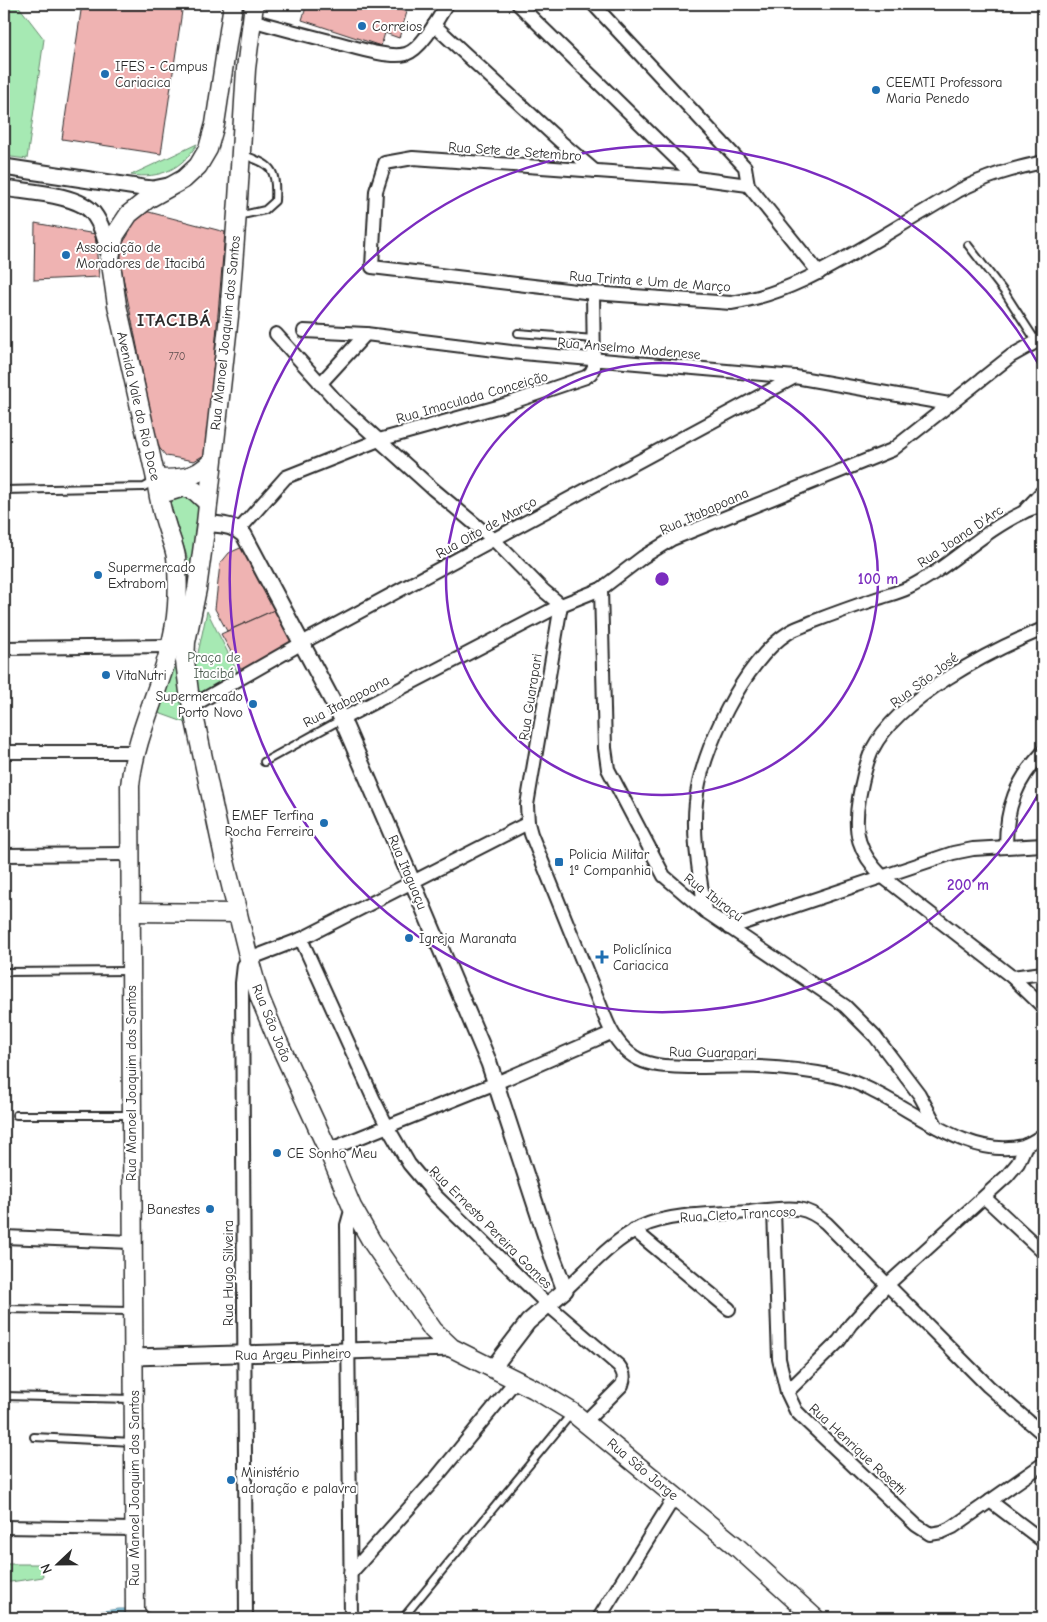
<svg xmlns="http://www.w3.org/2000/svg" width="1047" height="1622" viewBox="0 0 1047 1622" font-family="'Comic Neue',sans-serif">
<rect width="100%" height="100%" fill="#fff"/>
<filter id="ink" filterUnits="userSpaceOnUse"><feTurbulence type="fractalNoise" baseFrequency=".02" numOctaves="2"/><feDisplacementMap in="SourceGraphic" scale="10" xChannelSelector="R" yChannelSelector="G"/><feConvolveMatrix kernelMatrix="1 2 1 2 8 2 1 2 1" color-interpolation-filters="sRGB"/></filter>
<g filter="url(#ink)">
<g fill="#a6e9b3" stroke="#688a6f">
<path d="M4,4H17L44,39L27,159L4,156Z"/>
<path d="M197,144C182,169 160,179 131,175Z"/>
<path d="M182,491L199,504V508L189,724L156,712L183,614L188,580L189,566L186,553L170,505L171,500Z"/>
<path d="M207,611L238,673L202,692L195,690L192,681Z"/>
<path d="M4,1564H42L43,1577L4,1583Z"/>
</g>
<path fill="#89cfea" stroke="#638d9e" d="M119,1609H130L150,1618H46Z"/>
<g fill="#efb3b2" stroke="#2b2b2b">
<path d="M82,4H183L161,154L62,139Z"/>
<path d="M307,4H384L407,12L399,38L385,33L381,46L302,20Z"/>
<path d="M145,211L225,232L206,454L194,461L166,456L157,445L121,267V246L128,235L132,219Z"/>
<path d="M35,223L95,234L99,277L34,280Z"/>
<path d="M247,545L281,607L227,631L215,609L220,564L229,553Z"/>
<path d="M281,607L299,645L243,673L221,634Z"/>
</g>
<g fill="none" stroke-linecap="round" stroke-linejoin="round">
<g stroke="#2b2b2b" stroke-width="10">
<g id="service">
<path d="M238,216L265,210L275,201C277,167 271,165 241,154"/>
<path d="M968,245L1005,293L1036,341"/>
<path d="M518,333L594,339"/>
<path d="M4,490L144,487L153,482"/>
<path d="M264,762L342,719"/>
<path d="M4,972L130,971"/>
<path d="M16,1115H130"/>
<path d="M4,1309L132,1311"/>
<path d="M4,1396L132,1399"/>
<path d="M34,1437L133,1442"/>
<path d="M139,1609L147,1618"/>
<path d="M403,1618L572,1413"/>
</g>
</g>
<g stroke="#2b2b2b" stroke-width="16">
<g id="minor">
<path d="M518,4L696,178"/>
<path d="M593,4L745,167L748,185L819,273"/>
<path d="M251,20C279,28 306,35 334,42C351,46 389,59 406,54C422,49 439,17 447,4"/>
<path d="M434,25L561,142L595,171"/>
<path d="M748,185L696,178L413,158L385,163L376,191L372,267L593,293L731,303C785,295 832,266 878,239C905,223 931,207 958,191C987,176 1011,169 1043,162"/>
<path d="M304,331L366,334L511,352L795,377L949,404"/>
<path d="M276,334L340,405L433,489L495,541L544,591L561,605L527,805L528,823L531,834L607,1022C614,1038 623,1051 638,1059C656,1068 675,1066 694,1067C716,1067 737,1066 759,1067C783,1068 810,1071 834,1076C896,1090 959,1162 1023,1146C1030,1144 1037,1139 1043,1135"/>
<path d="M320,384L366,334"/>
<path d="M1026,509L1043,491"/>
<path d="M239,530L286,477L379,440L501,406L586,377L591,373L594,367L593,293"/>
<path d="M601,589L605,748L608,769L664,876L705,911L845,1006L875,1036L919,1094L937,1127"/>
<path d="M1043,629C990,651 899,697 872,750C865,765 862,782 859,798C853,833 858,852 883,877L1012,977L1043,1007"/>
<path d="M4,648L169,646"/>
<path d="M192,706L311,638L795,377"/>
<path d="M342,719L561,605L601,589L643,557L672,539L892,450L1011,356L1043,338"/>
<path d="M4,752H135"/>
<path d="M1006,846C1006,807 1016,781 1043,752"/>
<path d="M4,855L130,854"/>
<path d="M705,911C700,876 692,838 696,802C700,752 745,660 788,633C795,628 804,626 812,622C833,614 855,606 876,599C887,595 898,593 908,588C949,568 981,532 1022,513C1029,509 1036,507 1043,505"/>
<path d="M729,928L953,853L973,849L1043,845"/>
<path d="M301,939L374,1100L387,1126L409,1164L436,1196L548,1305L619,1366C624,1373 625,1377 622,1385L585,1422"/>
<path d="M1012,977L1043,973"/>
<path d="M328,1150L496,1083L611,1033"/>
<path d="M985,1198L1043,1252"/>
<path d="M774,1210L779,1359L787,1392L796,1411L804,1419L916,1525L930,1534L942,1532L953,1527L1043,1464"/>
<path d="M634,1230L729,1309"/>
<path d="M4,1237L132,1242"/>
<path d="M565,1290C589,1268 612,1241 641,1227C669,1213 718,1214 750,1212C766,1210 783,1207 799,1209C810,1211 818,1216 826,1223L988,1386L1043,1434"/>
<path d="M787,1392L839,1341L851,1324L887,1285L1007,1176L1018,1163L1026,1145"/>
<path d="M990,1501L1043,1541"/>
<path d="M4,1527L134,1529"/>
<path d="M350,1574L435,1479L516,1380"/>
<path d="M246,1618L242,983L244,965L249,959L301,939L528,823"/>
<path d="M351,1618L347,1225L352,1207"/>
<path d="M599,1618L675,1496"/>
</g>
</g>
<g stroke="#2b2b2b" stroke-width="19">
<g id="tertiary">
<path d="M4,167L143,188L153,189L168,186"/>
<path d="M4,188C27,192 78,194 93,213C103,226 106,242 110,257"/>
<path d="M206,523C220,525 233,524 244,535L342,719L412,881L489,1063L554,1261L565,1290L528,1322L492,1369"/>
<path d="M133,1357L452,1348"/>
</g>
</g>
<g stroke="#2b2b2b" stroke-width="21">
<g id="secondary">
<path d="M254,4L246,69L238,200L229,316L206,523L197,589L186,642L185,661L189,692L224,857L249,959L260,998L277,1039L328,1150L352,1207L372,1242L433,1330L452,1348L534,1389L572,1412L737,1547L815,1618"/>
<path d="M156,479C178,479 196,479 211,462"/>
<path d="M168,492L184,487L195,491L208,503"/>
<path d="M131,912L237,913"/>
<path d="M135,1618L130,786C136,724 173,669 177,606C178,590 178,573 176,557C174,545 169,535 166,524C161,509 158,494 156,479L117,305L110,257L115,235L129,214L148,199L184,179L198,166L208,149L215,124L233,4"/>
</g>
</g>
<use href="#service" stroke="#fff" stroke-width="6"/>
<use href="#minor" stroke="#fff" stroke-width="12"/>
<use href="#tertiary" stroke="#fff" stroke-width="15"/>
<use href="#secondary" stroke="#fff" stroke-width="18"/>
</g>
</g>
<g fill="none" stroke="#7b2cbf" stroke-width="2.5">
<circle cx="662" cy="579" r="216"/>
<path d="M1043 786A433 433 0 1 1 1043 372"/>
</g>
<g fill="#1f6fb2" stroke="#fff" stroke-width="2">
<circle cx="362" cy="26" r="5"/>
<circle cx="105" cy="74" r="5"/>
<circle cx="876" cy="90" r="5"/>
<circle cx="66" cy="255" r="5"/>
<circle cx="98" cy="575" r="5"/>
<circle cx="106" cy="675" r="5"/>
<circle cx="253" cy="704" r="5"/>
<circle cx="324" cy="823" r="5"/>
<rect x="554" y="857" width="10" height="10" rx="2.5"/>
<circle cx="409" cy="938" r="5"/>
<path d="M599.5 949.5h5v5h5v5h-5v5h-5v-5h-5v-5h5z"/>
<circle cx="277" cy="1153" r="5"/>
<circle cx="210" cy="1209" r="5"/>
<circle cx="231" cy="1480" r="5"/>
</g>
<g text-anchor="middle" stroke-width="4" stroke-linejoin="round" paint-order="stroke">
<g font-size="11" fill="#5c4d4d">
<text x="177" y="360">770</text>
</g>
<g font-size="14" fill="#2b2b2b" stroke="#fff" text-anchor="start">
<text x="372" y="31">Correios</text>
<text x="115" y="71">IFES - Campus<tspan x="115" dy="16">Cariacica</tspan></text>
<text x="886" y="87">CEEMTI Professora<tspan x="886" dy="16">Maria Penedo</tspan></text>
<text x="76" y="252">Associação de<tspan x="76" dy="16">Moradores de Itacibá</tspan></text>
<text x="108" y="572">Supermercado<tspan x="108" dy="16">Extrabom</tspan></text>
<text x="116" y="680">VitaNutri</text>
<text x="243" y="701" text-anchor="end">Supermercado<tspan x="243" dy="16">Porto Novo</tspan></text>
<text x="314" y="820" text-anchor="end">EMEF Terfina<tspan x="314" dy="16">Rocha Ferreira</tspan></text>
<text x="569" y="859">Policia Militar<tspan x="569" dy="16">1ª Companhia</tspan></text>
<text x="419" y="943">Igreja Maranata</text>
<text x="613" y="954">Policlínica<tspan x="613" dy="16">Cariacica</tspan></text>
<text x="287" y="1158">CE Sonho Meu</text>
<text x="200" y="1214" text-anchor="end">Banestes</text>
<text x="241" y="1477">Ministério<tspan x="241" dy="16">adoração e palavra</tspan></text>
</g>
<g font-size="14" fill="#2b2b2b" stroke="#fff">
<text transform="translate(515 151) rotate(4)" y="5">Rua Sete de Setembro</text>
<text transform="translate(650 281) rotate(4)" y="5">Rua Trinta e Um de Março</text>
<text transform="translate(225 333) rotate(-84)" y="5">Rua Manoel Joaquim dos Santos</text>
<text transform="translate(629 348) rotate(5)" y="5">Rua Anselmo Modenese</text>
<text transform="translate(472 397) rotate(-16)" y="5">Rua Imaculada Conceição</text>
<text transform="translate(139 406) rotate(77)" y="5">Avenida Vale do Rio Doce</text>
<text transform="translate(704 511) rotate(-24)" y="5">Rua Itabapoana</text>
<text transform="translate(486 527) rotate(-29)" y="5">Rua Oito de Março</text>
<text transform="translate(960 536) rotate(-34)" y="5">Rua Joana D'Arc</text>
<text transform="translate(924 680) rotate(-37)" y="5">Rua São José</text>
<text transform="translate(530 697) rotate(-81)" y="5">Rua Guarapari</text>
<text transform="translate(346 701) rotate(-28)" y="5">Rua Itabapoana</text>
<text transform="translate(408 872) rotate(67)" y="5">Rua Itaguaçu</text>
<text transform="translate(714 897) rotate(37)" y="5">Rua Ibiraçu</text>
<text transform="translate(272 1023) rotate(68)" y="5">Rua São João</text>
<text transform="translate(713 1052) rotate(1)" y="5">Rua Guarapari</text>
<text transform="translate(131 1083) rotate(-90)" y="5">Rua Manoel Joaquim dos Santos</text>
<text transform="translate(738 1214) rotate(-3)" y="5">Rua Cleto Trancoso</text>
<text transform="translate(491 1227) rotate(45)" y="5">Rua Ernesto Pereira Gomes</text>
<text transform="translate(228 1273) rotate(-90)" y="5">Rua Hugo Silveira</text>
<text transform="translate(293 1354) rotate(-1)" y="5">Rua Argeu Pinheiro</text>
<text transform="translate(858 1449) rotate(43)" y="5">Rua Henrique Rosetti</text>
<text transform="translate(643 1469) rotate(40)" y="5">Rua São Jorge</text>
<text transform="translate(134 1488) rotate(-90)" y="5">Rua Manoel Joaquim dos Santos</text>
</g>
<g font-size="14" fill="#4a5a4d" stroke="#fff">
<text x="214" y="662">Praça de<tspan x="214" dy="16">Itacibá</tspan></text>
</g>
<g font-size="19" font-weight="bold" letter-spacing="1" fill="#2b2b2b" stroke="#fff">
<text x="174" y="326">ITACIBÁ</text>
</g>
</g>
<circle cx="662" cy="579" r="8" fill="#7b2cbf" stroke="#fff" stroke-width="2.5"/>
<g font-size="15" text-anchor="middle" font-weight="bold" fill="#7b2cbf" stroke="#fff" stroke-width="4" stroke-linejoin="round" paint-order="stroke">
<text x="878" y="584">100 m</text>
<text x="968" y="890">200 m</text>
</g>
<rect width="1047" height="1622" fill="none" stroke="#fff" stroke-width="20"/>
<rect x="10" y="10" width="1027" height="1602" fill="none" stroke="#2b2b2b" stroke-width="2" filter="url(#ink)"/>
<g transform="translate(58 1564) rotate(248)" stroke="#ffffff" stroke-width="4" paint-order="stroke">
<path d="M0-4L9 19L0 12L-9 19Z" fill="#2b2b2b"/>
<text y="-8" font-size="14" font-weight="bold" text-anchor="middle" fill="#2b2b2b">N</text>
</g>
</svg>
